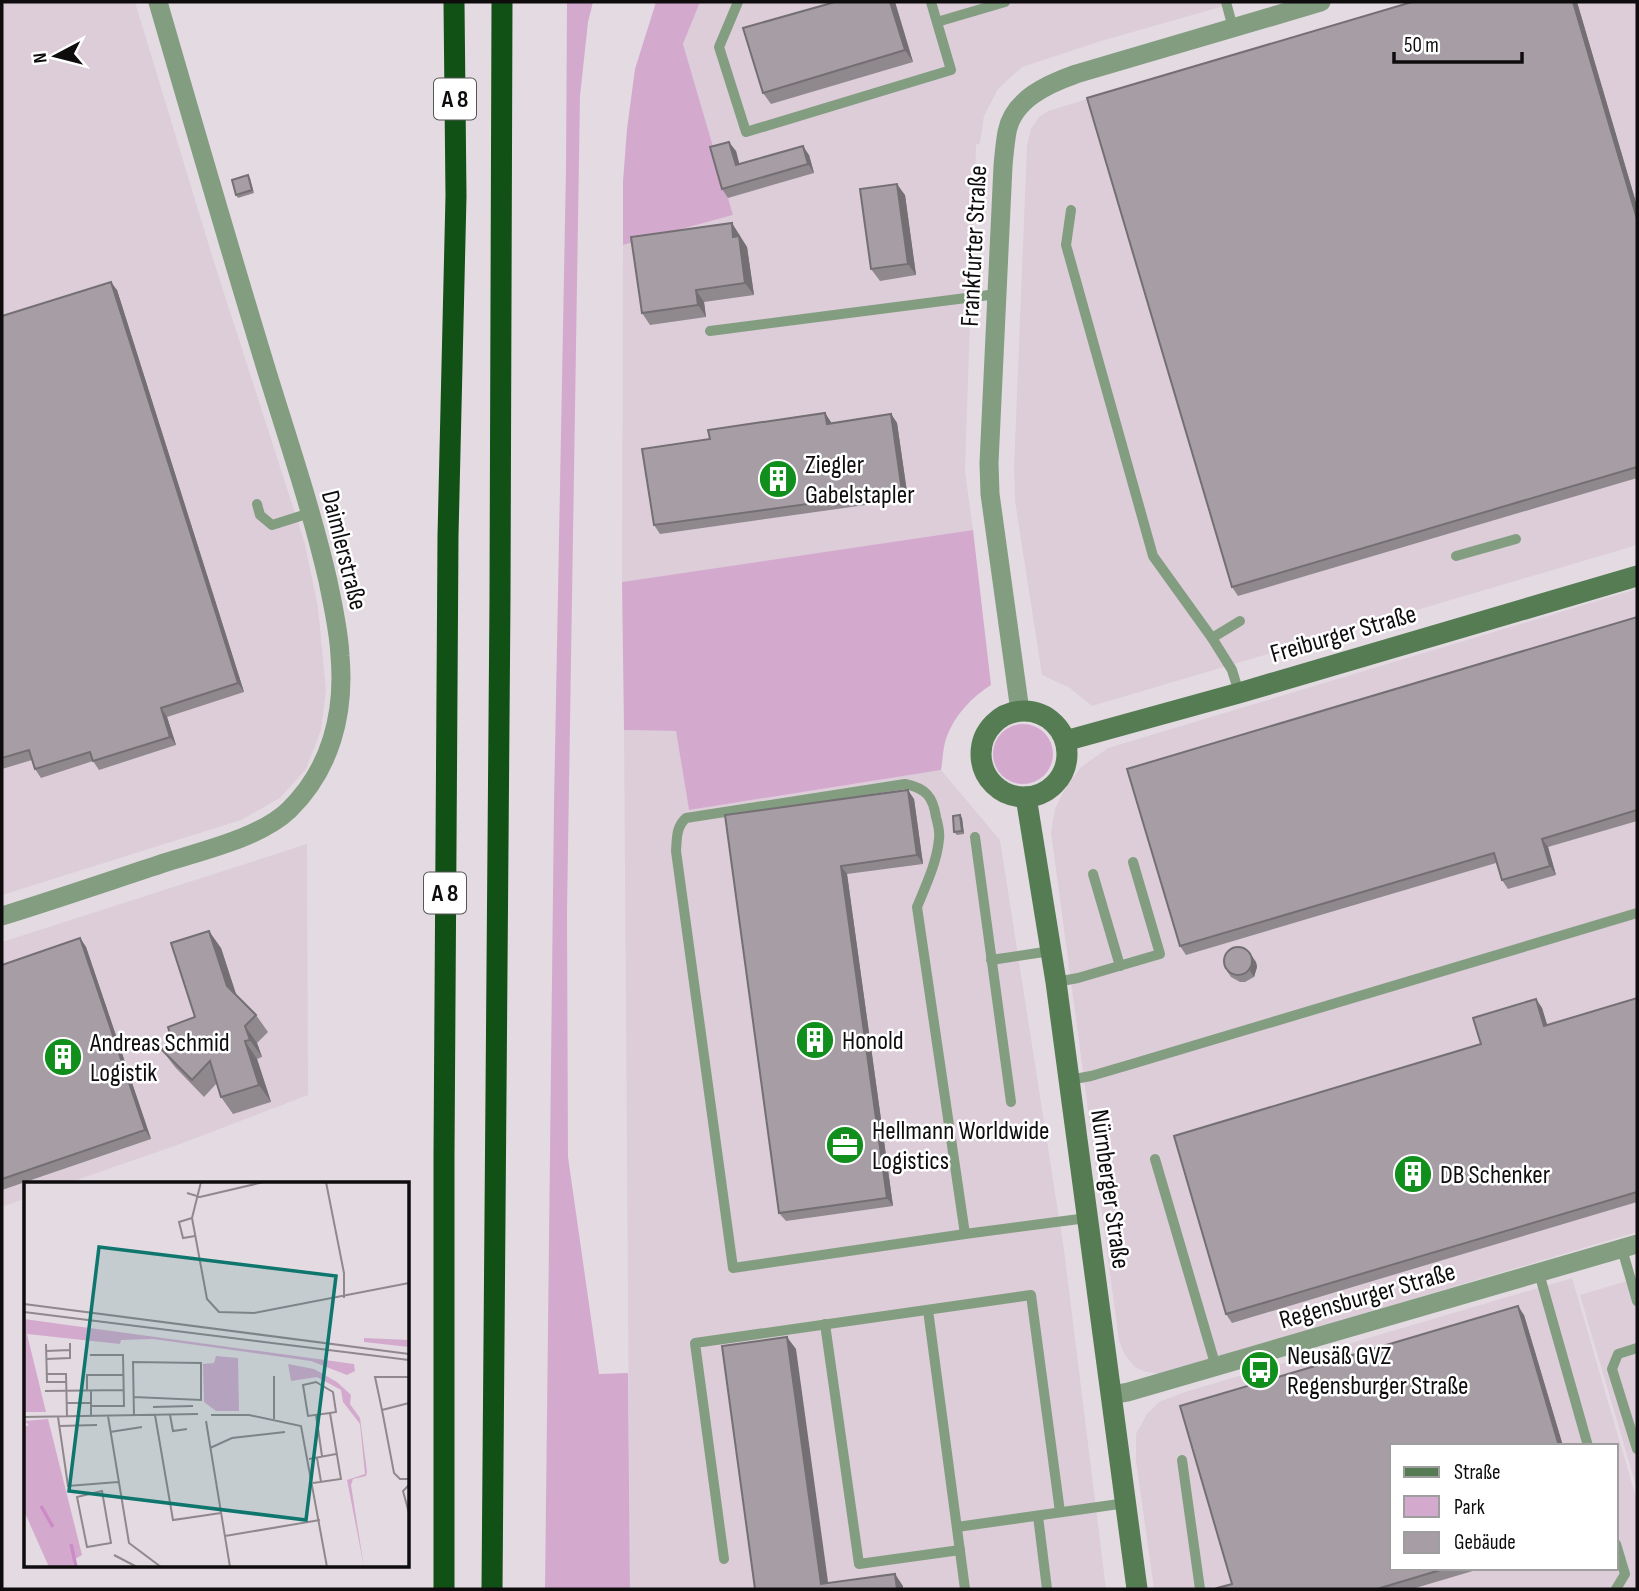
<svg xmlns="http://www.w3.org/2000/svg" width="1639" height="1591" viewBox="0 0 1639 1591" font-family="'Sofia Sans Condensed',sans-serif">
<rect width="100%" height="100%" fill="#e4dbe2"/>
<g fill="#dccdd9" fill-rule="evenodd">
<path d="M2,2H135L213,259L305,544L318,608L326,690L321,730L306,769L280,798L241,820L2,895Z"/>
<path d="M700,2H1238L1101,41L1022,67L998,89L984,116L980,143L976,145L965,471L973,530L622,582L623,245L733,215L683,44Z"/>
<path d="M1409,2H1637V545L1092,706L1070,688L1042,675L1015,501L1014,468L1027,146L1031,129L1039,117L1048,111Z"/>
<path d="M1637,589V1232L1161,1374L1147,1372L1136,1368L1125,1355L1119,1341L1051,832L1055,809L1065,789L1081,767L1108,748Z"/>
<path d="M624,730L676,731L689,810L941,770L1000,840L1064,1250L1106,1589H630Z"/>
<path d="M307,844L308,1095L180,1144L68,1183H26V1198L2,1207V942Z"/>
<path d="M1572,1278L1637,1501V1589H1154L1136,1461V1434L1147,1414L1159,1402L1185,1392ZM1392,1446H1616V1568H1392Z"/>
<path d="M1637,1278V1489L1580,1295Z"/>
</g>
<g fill="#d3aace">
<path d="M567,2H593L588,22L580,96L567,912L568,1157L599,1374L628,1373L630,1589H545L554,804L566,168Z"/>
<path d="M656,2H700L683,44L733,215L623,245V181L627,129L635,69Z"/>
<path d="M973,530L991,685C972,697 955,715 947,736C943,746 943,759 941,770L689,810L676,731L624,730L622,582Z"/>
<circle cx="1023" cy="754" r="30"/>
</g>
<g fill="none" stroke-linecap="round" stroke-linejoin="round">
<g stroke="#839d81" stroke-width="10">
<path d="M738,2L719,47L746,132L951,70L931,2"/>
<path d="M1226,2L1233,28"/>
<path d="M937,22L1005,2"/>
<path d="M1071,210L1066,245L1153,556L1212,638L1232,670L1239,693"/>
<path d="M710,331L997,294"/>
<path d="M257,504L260,515L272,525L310,513"/>
<path d="M1456,556L1516,539"/>
<path d="M1212,638L1240,621"/>
<path d="M975,837L1011,1102"/>
<path d="M1093,874L1120,966"/>
<path d="M991,960L1051,951"/>
<path d="M1056,982L1078,978L1160,954L1133,862"/>
<path d="M1069,1080L1091,1076L1132,1064L1637,913"/>
<path d="M1155,1159L1216,1367"/>
<path d="M965,1234L917,907C926,885 937,862 939,839C940,832 938,824 936,817C933,796 925,788 905,784L686,818C676,827 677,838 676,851L733,1268L965,1234L1087,1218"/>
<path d="M1622,1249L1637,1301"/>
<path d="M1539,1273L1588,1446"/>
<path d="M928,1310L965,1589"/>
<path d="M825,1324L859,1564L960,1550"/>
<path d="M1637,1348L1618,1354L1612,1369L1637,1449"/>
<path d="M1182,1460L1200,1589"/>
<path d="M1038,1516L1047,1589"/>
<path d="M957,1527L1126,1503"/>
<path d="M724,1559L695,1343L1031,1295L1060,1512"/>
<path d="M1616,1589L1625,1574L1616,1544"/>
</g>
<g stroke="#839d81" stroke-width="19">
<path d="M1020,711L990,494L989,463L1003,166C1004,155 1005,143 1007,132C1013,99 1048,84 1076,74L1321,2"/>
<path d="M2,916C57,899 112,880 167,862C205,850 261,837 289,810C331,769 345,713 340,656C339,631 333,606 328,581C312,511 289,443 268,375C230,251 194,126 158,2"/>
<path d="M1111,1395L1128,1392L1637,1244"/>
</g>
<g stroke="#567c54" stroke-width="21">
<circle cx="1024" cy="754" r="43"/>
<path d="M1065,741L1239,693L1637,576"/>
<path d="M1026,797L1056,982L1137,1589"/>
</g>
<g stroke="#125115" stroke-width="21">
<path d="M444,1589V1156L448,536L456,196L454,2"/>
<path d="M492,1589L500,598L502,2"/>
</g>
</g>
<g fill="#8f888d">
<path d="M835,2H895L913,62L771,104L763,93Z"/>
<path d="M1412,2H1577L1637,206V478L1238,596L1232,587Z"/>
<path d="M736,151L739,164L809,155L814,173L728,198L722,189Z"/>
<path d="M248,175L250,178L254,193L238,198L236,195Z"/>
<path d="M905,195L916,275L880,281L871,269Z"/>
<path d="M740,235V237L747,247L754,295L704,302L706,317L650,325L642,313Z"/>
<path d="M117,290L244,692L167,717L176,745L99,770L93,761L41,778L35,769L32,760L2,769V316Z"/>
<path d="M825,413L831,423L891,414L897,423L908,499L660,534L654,525L710,439Z"/>
<path d="M1637,617V821L1548,847L1556,875L1508,889L1502,880L1496,863L1186,955L1180,946Z"/>
<path d="M914,799L923,864L847,874L893,1206L786,1221L779,1213L725,815Z"/>
<path d="M960,815L962,818L964,834L957,835L954,832Z"/>
<path d="M80,938L86,947L151,1139L2,1190V965Z"/>
<path d="M221,948L236,995L256,1015L268,1032L257,1043L262,1057L257,1059L271,1102L233,1114L221,1097L217,1083L204,1097L175,1067L162,1050L195,1017Z"/>
<path d="M1256,962L1257,967L1254,977L1245,982H1240L1231,977L1227,971Z"/>
<path d="M1637,998V1202L1232,1323L1226,1314L1481,1044L1536,999L1542,1008L1547,1025Z"/>
<path d="M1524,1315L1563,1446H1392V1568H1483L1412,1589H1218L1232,1584Z"/>
</g>
<g fill="#746f73">
<path d="M890,2H895L913,62L905,50Z"/>
<path d="M1573,2H1577L1637,206V219Z"/>
<path d="M729,142L736,151L742,174L736,165Z"/>
<path d="M803,146L809,155L814,173L808,164Z"/>
<path d="M897,184L905,195L916,275L908,264Z"/>
<path d="M732,223L747,247L754,295L745,283L733,237Z"/>
<path d="M111,282L117,290L244,692L238,683Z"/>
<path d="M696,290L704,302L706,317L698,305Z"/>
<path d="M825,413L831,422L833,433L827,424Z"/>
<path d="M891,414L897,423L908,499L902,491Z"/>
<path d="M161,708L167,717L176,745L170,737Z"/>
<path d="M908,790L914,799L923,864L917,855Z"/>
<path d="M960,815L962,818L964,834L962,831Z"/>
<path d="M1542,839L1548,847L1556,875L1550,866Z"/>
<path d="M841,866L847,874L893,1206L887,1198Z"/>
<path d="M209,931L221,948L239,1003L227,986Z"/>
<path d="M80,938L86,947L151,1139L145,1130Z"/>
<path d="M1252,956L1256,962L1257,967L1254,977L1250,971Z"/>
<path d="M1536,999L1542,1008L1550,1034L1544,1026Z"/>
<path d="M245,1026L257,1043L262,1057L250,1040Z"/>
<path d="M245,1041L257,1059L271,1102L259,1085Z"/>
<path d="M1518,1306L1524,1315L1563,1446H1559Z"/>
<path d="M787,1337L796,1349L829,1589L821,1584Z"/>
<path d="M895,1574L903,1586V1589H897Z"/>
</g>
<g fill="#a69ea4" stroke="#746f73" stroke-width="2">
<path d="M835,2H890L905,50L763,93L743,28Z"/>
<path d="M1412,2H1573L1637,219V467L1232,587L1087,98Z"/>
<path d="M729,142L736,165L803,146L808,164L722,189L710,147Z"/>
<path d="M248,175L252,190L236,195L232,180Z"/>
<path d="M897,184L908,264L871,269L860,189Z"/>
<path d="M732,223L733,237L739,236L745,283L696,290L698,305L642,313L631,237Z"/>
<path d="M111,282L238,683L161,708L170,737L93,761L90,752L35,769L29,750L2,758V316Z"/>
<path d="M825,413L827,424L891,414L902,491L654,525L642,449L710,439L708,430Z"/>
<path d="M1637,617V810L1542,839L1550,866L1502,880L1494,853L1180,946L1127,769Z"/>
<path d="M908,790L917,855L841,866L887,1198L779,1213L725,815Z"/>
<path d="M960,815L962,831L954,832L953,816Z"/>
<path d="M209,931L227,986L256,1015L245,1026L250,1040L245,1041L259,1085L221,1097L210,1061L192,1080L162,1050L172,1040L168,1027L195,1017L171,943Z"/>
<path d="M80,938L145,1130L2,1179V965Z"/>
<circle cx="1238" cy="961" r="14"/>
<path d="M1637,998V1192L1226,1314L1174,1136L1481,1044L1473,1018L1536,999L1544,1026Z"/>
<path d="M1518,1306L1559,1446H1392V1568H1447L1377,1589H1218L1217,1588L1232,1584L1180,1406Z"/>
<path d="M787,1337L821,1584L895,1574L897,1589H755L722,1346Z"/>
</g>
<defs>
<g id="building-disc" transform="scale(2.0125)"><circle r="9.5" fill="#118f1d" stroke="#fff"/><path d="M-4-6H4V6H1V3H-1V6H-4ZM-2.5-4.3h1.7v1.8h-1.7ZM.8-4.3h1.7v1.8H.8ZM-2.5-1h1.7V.8h-1.7ZM.8-1h1.7V.8H.8Z" fill="#fff"/></g>
<g id="office-disc" transform="scale(2.0125)"><circle r="9.5" fill="#118f1d" stroke="#fff"/><path d="M-6-3h4V-5.5h4V-3h4V5H-6ZM-1-4.5V-3h2v-1.5ZM-6 0V1H6V0Z" fill="#fff"/></g>
<g id="bus-disc" transform="scale(2.0125)"><circle r="9.5" fill="#118f1d" stroke="#fff"/><path d="M-5-6H5V4H4V6H2V4H-2V6H-4V4H-5ZM-3.5-4V0h7V-4ZM-3.5 1.2v1.5H-2V1.2ZM2 1.2v1.5H3.5V1.2Z" fill="#fff"/></g>
</defs>
<g fill-rule="evenodd">
<use href="#building-disc" x="778" y="479"/>
<use href="#building-disc" x="815" y="1040"/>
<use href="#building-disc" x="63" y="1057"/>
<use href="#office-disc" x="845" y="1145"/>
<use href="#building-disc" x="1413" y="1174"/>
<use href="#bus-disc" x="1260" y="1370"/>
</g>
<g text-anchor="middle" stroke-width="5" stroke-linejoin="round" paint-order="stroke">
<g fill="#fff" stroke="#575556" stroke-width="2">
<rect x="434" y="78.5" width="42" height="41" rx="5"/>
<rect x="424" y="872.5" width="42" height="41" rx="5"/>
</g>
<g font-size="24" font-weight="bold" fill="#0f0c0e">
<text x="455" y="107">A 8</text>
<text x="445" y="901">A 8</text>
</g>
<g font-size="26" fill="#0f0c0e" stroke="#fff">
<text transform="translate(973 246) rotate(-87)" y="9">Frankfurter Straße</text>
<text transform="translate(345 550) rotate(76)" y="9">Daimlerstraße</text>
<text transform="translate(1343 633) rotate(-16)" y="9">Freiburger Straße</text>
<text transform="translate(1111 1189) rotate(82)" y="9">Nürnberger Straße</text>
<text transform="translate(1367 1295) rotate(-16)" y="9">Regensburger Straße</text>
</g>
<g font-size="26" fill="#0f0c0e" stroke="#fff" text-anchor="start">
<text x="805" y="473">Ziegler<tspan x="805" dy="30">Gabelstapler</tspan></text>
<text x="842" y="1049">Honold</text>
<text x="90" y="1051">Andreas Schmid<tspan x="90" dy="30">Logistik</tspan></text>
<text x="872" y="1139">Hellmann Worldwide<tspan x="872" dy="30">Logistics</tspan></text>
<text x="1440" y="1183">DB Schenker</text>
<text x="1287" y="1364">Neusäß GVZ<tspan x="1287" dy="30">Regensburger Straße</tspan></text>
</g>
</g>
<g transform="translate(24 1182)">
<rect width="385" height="385" fill="#e4dbe2"/>
<path d="M0,137L330,182L331,189L323,193L287,179L129,157L97,158L96,162L3,152L22,230H0ZM340,156L385,158V165L340,160ZM192,174L214,176L215,229H192L180,220L179,182L190,181ZM264,182L290,187L313,200L327,213L326,222L336,236L343,290L342,294L329,297L327,303L340,385L323,298L341,292L336,242L319,220L317,208L293,195L267,199ZM24,237L58,373L49,378L50,385H25L0,329V245L5,243L0,239Z" fill="#d3aace"/>
<path fill="none" stroke="#cc8bc5" stroke-width="3.5" d="M17,324L29,345M47,362L52,385"/>
<path fill="none" stroke="#8f888d" stroke-width="2" d="M177,0L168,36L183,117L195,130L230,131L385,101M302,0L320,91V116M163,11L176,15L240,0M168,36L155,40L159,56L171,54M0,122L385,172M0,130L385,178M22,162L23,200H42M22,169L46,168M66,173H99L100,224H67M22,177L46,176V161M23,192H42L43,235M250,194V237M63,208V193H99M21,209L100,208M67,209V234M110,215L177,218V181L109,180L110,234M43,221H67M385,221L358,228L370,291L376,297H385M129,225L169,224M358,228L351,195H385M131,233L149,338L197,331M146,233L149,249L163,247M187,233H225L277,244L303,385M292,233L298,274M84,234L105,361L137,385M0,235L174,232M34,235L44,304L94,300M182,239L206,385M35,244L73,243M86,250L118,245M186,266L208,256L261,250M293,276L297,300M285,277L312,272M289,301L317,297L306,231L312,230L309,210L292,200L279,203L284,234L306,231M385,303L379,309L385,331M78,309L87,361L63,365L53,315ZM201,354L296,338M90,373L113,385"/>
<path fill="#0f766e" fill-opacity="0.15" stroke="#0f766e" stroke-width="3.5" d="M75,65L312,94L282,338L45,309Z"/>
<rect width="385" height="385" fill="none" stroke="#0f0c0e" stroke-width="3.5"/>
</g>
<rect width="1639" height="1591" fill="none" stroke="#0f0c0e" stroke-width="7"/>
<rect x="1390" y="1444" width="228" height="126" fill="#ffffff" stroke="#9f9e9f" stroke-width="2"/>
<rect x="1404" y="1467" width="35" height="10" fill="#567c54" stroke="#9f9e9f" stroke-width="2"/>
<text x="1454" y="1479" font-size="21" fill="#0f0c0e">Straße</text>
<rect x="1404" y="1496" width="35" height="21" fill="#d3aace" stroke="#9f9e9f" stroke-width="2"/>
<text x="1454" y="1514" font-size="21" fill="#0f0c0e">Park</text>
<rect x="1404" y="1532" width="35" height="21" fill="#a69ea4" stroke="#9f9e9f" stroke-width="2"/>
<text x="1454" y="1549" font-size="21" fill="#0f0c0e">Gebäude</text>
<g transform="translate(56 56) rotate(263)" stroke="#ffffff" stroke-width="5" paint-order="stroke">
<path d="M0-5L12 26L0 18L-12 26Z" fill="#0f0c0e"/>
<text y="-10" font-size="19" font-weight="bold" text-anchor="middle" fill="#0f0c0e">N</text>
</g>
<path d="M1394 52v10h128v-10" fill="none" stroke="#0f0c0e" stroke-width="3.5"/>
<text x="1404" y="52" font-size="21" fill="#0f0c0e" stroke="#ffffff" stroke-width="5" paint-order="stroke">50 m</text>
</svg>
